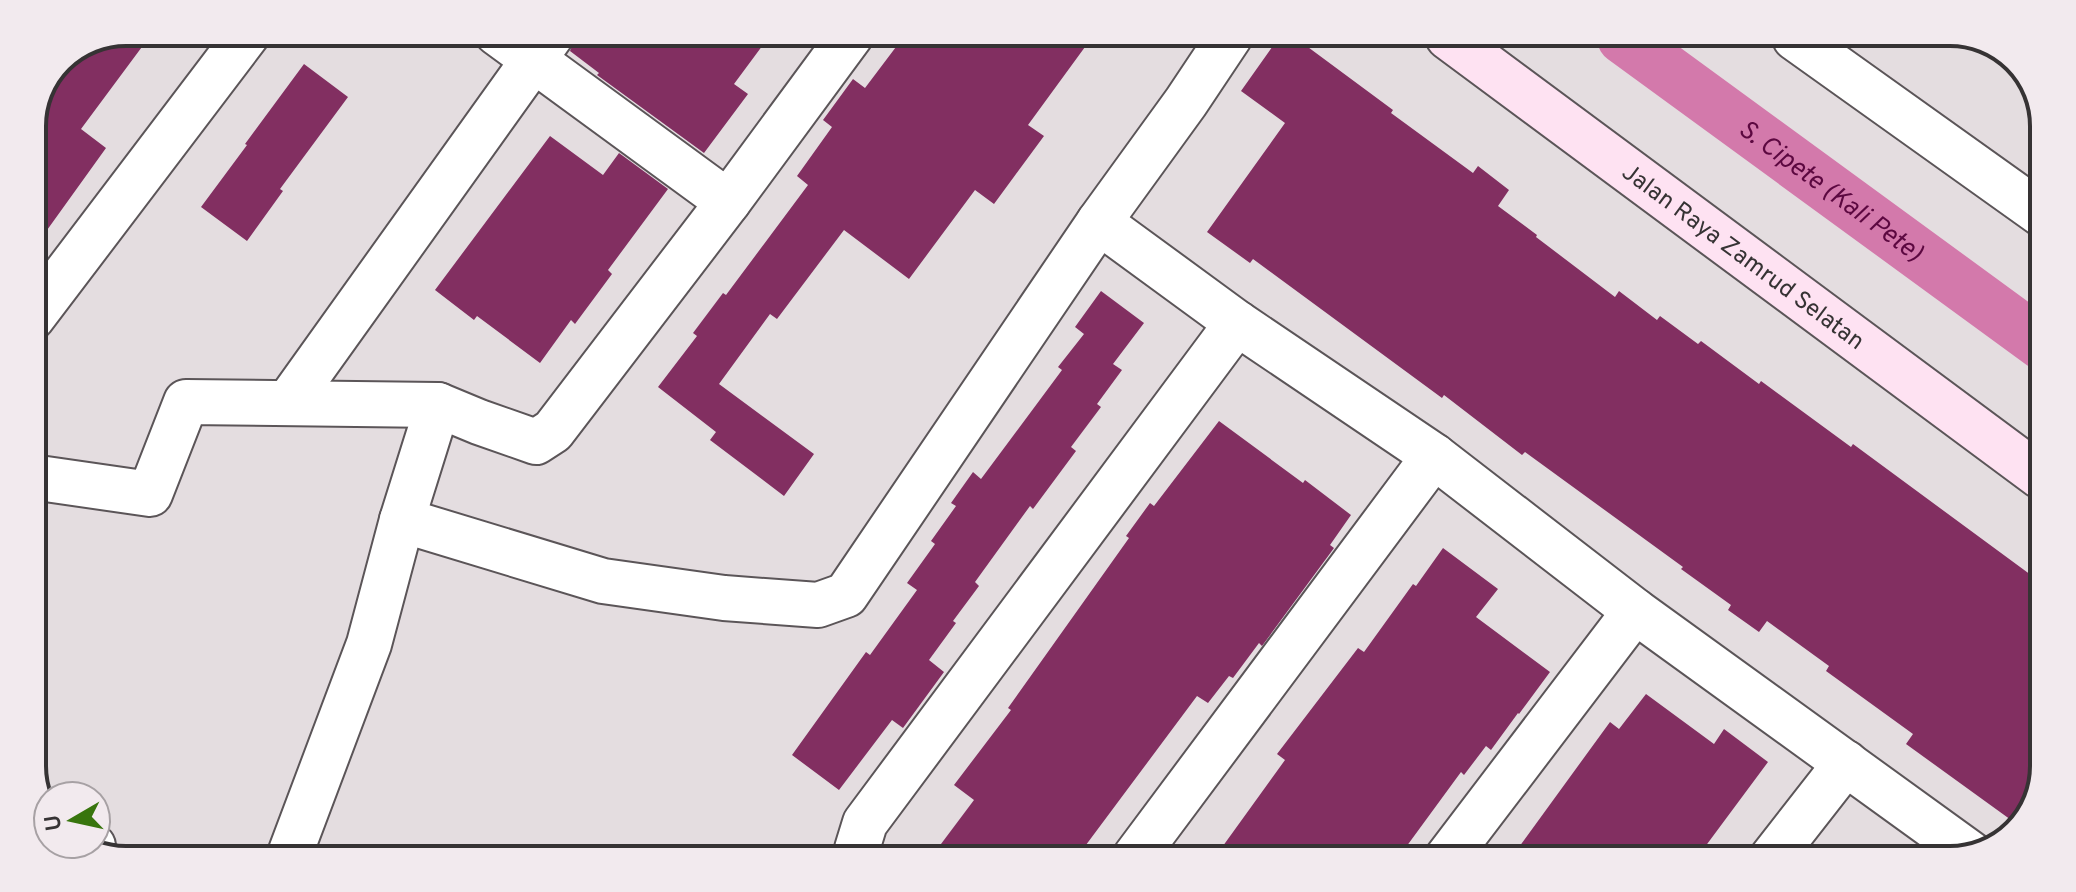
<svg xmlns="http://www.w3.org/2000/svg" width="2076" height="892" viewBox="0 0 2076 892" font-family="Overpass,sans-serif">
<rect width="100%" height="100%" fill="#e4dde0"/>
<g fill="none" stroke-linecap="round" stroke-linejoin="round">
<path stroke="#d379ab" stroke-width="52" id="s1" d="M1623,38L2042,344"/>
</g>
<g fill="#822f61">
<path d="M126,32H153L81,129L106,148L32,251V120L60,59Z"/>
<path d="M577,34H771L734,84L748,94L704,153L597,75L599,73L570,51Z"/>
<path d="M905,35L1093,36L1028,125L1044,136L994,204L975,190L909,279L844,230L777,319L770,314L719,384L814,454L784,496L710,440L716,432L658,387L697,336L693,333L723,293L726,295L808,185L797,176L832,127L823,120L853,79L865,88Z"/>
<path d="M1280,36H1293L1393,110L1391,113L1473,173L1478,166L1509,190L1498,206L1537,235L1536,237L1615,297L1619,291L1657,320L1660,316L1698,344L1701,341L1759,384L1761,381L1851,447L1853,444L2039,581L2037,802L2018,825L1906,744L1913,734L1826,671L1829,666L1767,621L1759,632L1728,610L1731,605L1681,569L1683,567L1525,452L1522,455L1444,395L1442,398L1253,259L1250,263L1207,232L1285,123L1241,91Z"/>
<path d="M304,64L348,97L280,189L283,191L247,241L201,207L247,145L245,144Z"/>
<path d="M550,136L603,175L619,153L668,189L608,270L612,274L575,324L571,320L540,363L477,316L474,320L435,290Z"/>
<path d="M1101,291L1144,323L1113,364L1122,370L1097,404L1101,407L1071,447L1076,451L1033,509L1030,506L975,582L979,586L953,621L956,623L929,660L944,672L903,728L892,720L839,790L792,755L866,652L870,655L917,590L907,583L935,544L931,541L956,506L951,503L973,472L981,479L1062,370L1058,367L1084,334L1075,327Z"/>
<path d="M1219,421L1303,483L1305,480L1351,515L1330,545L1334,548L1262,646L1259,643L1233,678L1229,676L1208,703L1197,696L1077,857L932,856L974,800L954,785L1011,710L1008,708L1129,538L1126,536L1150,503L1154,506Z"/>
<path d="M1443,548L1498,589L1476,617L1550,672L1519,714L1518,713L1491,750L1486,746L1464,775L1461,772L1398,858L1215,857L1285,760L1277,754L1358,648L1364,652L1413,584L1416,586Z"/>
<path d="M1646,694L1714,744L1724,729L1768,762L1696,859L1511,858L1610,722L1619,729Z"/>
</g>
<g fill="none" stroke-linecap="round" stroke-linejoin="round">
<g stroke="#5b5558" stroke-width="48">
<g id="street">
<path d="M497,33L728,202L851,35"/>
<path d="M1795,38L2043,215"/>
<path d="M1099,222L1237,323L1434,456L1635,611L1971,854"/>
<path d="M32,318L249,32"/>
<path d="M288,403L552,34"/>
<path d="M32,477L150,494L186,402L438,405L479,422L536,442L553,431L728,202"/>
<path d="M402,520L603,581L724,598L818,605L846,595L1099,222L1186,102L1230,36"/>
<path d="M91,853L93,846"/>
<path d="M290,854L369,644L402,520L438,405"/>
<path d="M860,856L857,849L865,823L1237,323"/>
<path d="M1135,857L1434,456"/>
<path d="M1447,858L1635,611"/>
<path d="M1771,859L1846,763"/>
</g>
</g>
<g stroke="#5b5558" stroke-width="48">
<g id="secondary">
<path id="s2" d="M1448,37L2040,476"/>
</g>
</g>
<use href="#street" stroke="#fff" stroke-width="44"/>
<use href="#secondary" stroke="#fee2f2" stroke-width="44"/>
</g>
<g text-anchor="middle" stroke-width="8" stroke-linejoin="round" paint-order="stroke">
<g font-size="24" fill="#363334" stroke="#f2eaee">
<text dy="8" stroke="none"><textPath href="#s2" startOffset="368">Jalan Raya Zamrud Selatan</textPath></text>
</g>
<g font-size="26" font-style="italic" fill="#5c0840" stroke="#f2eaee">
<text dy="9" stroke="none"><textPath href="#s1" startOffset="258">S. Cipete (Kali Pete)</textPath></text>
</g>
</g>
<path d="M0 0H2076V892H0ZM126 46H1950A80 80 0 0 1 2030 126V766A80 80 0 0 1 1950 846H126A80 80 0 0 1 46 766V126A80 80 0 0 1 126 46Z" fill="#f2eaee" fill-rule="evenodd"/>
<path fill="none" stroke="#363334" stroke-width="4" d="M126 46H1950A80 80 0 0 1 2030 126V766A80 80 0 0 1 1950 846H126A80 80 0 0 1 46 766V126A80 80 0 0 1 126 46Z"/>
<g transform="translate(72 820) rotate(261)"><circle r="38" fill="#f2eaee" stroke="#a7a1a4" stroke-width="2"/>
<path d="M0-6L14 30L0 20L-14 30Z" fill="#38750d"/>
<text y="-12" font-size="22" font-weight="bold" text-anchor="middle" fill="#363334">U</text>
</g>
</svg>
